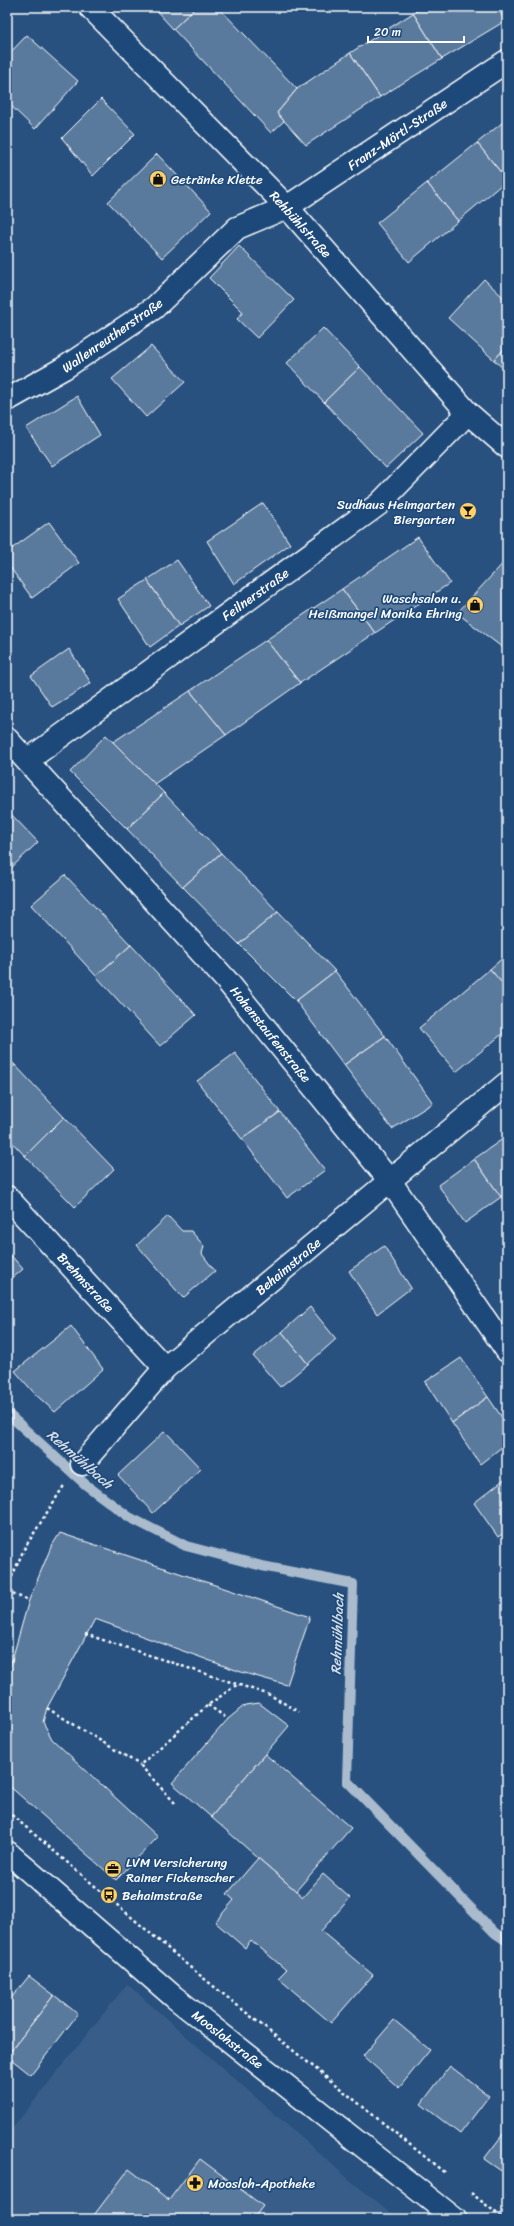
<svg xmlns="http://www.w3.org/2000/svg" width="514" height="2226" viewBox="0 0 514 2226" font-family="Sriracha,sans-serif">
<rect width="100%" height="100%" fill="#28517f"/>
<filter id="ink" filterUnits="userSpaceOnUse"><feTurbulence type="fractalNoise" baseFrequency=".025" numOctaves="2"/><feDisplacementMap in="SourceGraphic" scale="8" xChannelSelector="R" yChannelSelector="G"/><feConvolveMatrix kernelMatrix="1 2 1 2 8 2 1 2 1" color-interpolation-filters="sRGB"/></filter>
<g filter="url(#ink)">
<path fill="#375d88" d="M127,1984L351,2181L399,2219H7V2135Z"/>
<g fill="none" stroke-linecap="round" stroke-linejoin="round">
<path stroke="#aabbcd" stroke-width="10" d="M7,1413L86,1485L129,1517L186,1546L262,1566L353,1584L347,1781L495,1933L507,1941"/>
</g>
<g fill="#5a7a9d" stroke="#fff">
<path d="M153,7H196L173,29Z"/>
<path d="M196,7H218L297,89L277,113L284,121L271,133L173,29Z"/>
<path d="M422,7H497L505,21L442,59L413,13Z"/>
<path d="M413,13L442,59L380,97L350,53Z"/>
<path d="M27,35L78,81L35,129L7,102V56Z"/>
<path d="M350,53L380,97L306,145L277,113L297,89Z"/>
<path d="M101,99L135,134L93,176L62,138Z"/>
<path d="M507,119V180L477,143Z"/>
<path d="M477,143L507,180L458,221L427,183Z"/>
<path d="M157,154L211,211L162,258L108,202Z"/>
<path d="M427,183L458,221L409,262L377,223Z"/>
<path d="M239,246L294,300L257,338L237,319L243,312L209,278Z"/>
<path d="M484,279L507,301V346L494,360L448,318Z"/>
<path d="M323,328L360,367L324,402L287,363Z"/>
<path d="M151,346L185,382L146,417L112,379Z"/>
<path d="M507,346V372L494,360Z"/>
<path d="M360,367L423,433L386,468L324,402Z"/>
<path d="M77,396L100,435L52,466L26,428Z"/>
<path d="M263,503L290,544L234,584L207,541Z"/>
<path d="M49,522L79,563L32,598L7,563V552Z"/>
<path d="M418,537L450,583L375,633L342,589Z"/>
<path d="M507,559V651L457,613Z"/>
<path d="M177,560L209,606L179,626L147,580Z"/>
<path d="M147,580L179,626L150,647L118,599Z"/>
<path d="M342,589L375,633L300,683L266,640Z"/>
<path d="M266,640L300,683L226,735L190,691Z"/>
<path d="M69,649L91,683L52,707L31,676Z"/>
<path d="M190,691L226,735L154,784L113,742Z"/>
<path d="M106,735L164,793L127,829L70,772Z"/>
<path d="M164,793L221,853L183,887L127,829Z"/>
<path d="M7,810L38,842L7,872Z"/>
<path d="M221,853L278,912L239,944L183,887Z"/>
<path d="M65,875L131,945L96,976L31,905Z"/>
<path d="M278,912L335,971L296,1001L239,944Z"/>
<path d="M131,945L196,1015L160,1046L96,976Z"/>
<path d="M507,954V989L490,969Z"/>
<path d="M490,969L507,989V1030L456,1072L419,1028Z"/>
<path d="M335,971L385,1036L344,1065L296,1001Z"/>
<path d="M385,1036L433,1103L392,1129L344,1065Z"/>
<path d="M235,1053L280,1112L242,1139L197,1081Z"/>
<path d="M7,1057L15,1065L7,1073Z"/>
<path d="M15,1065L64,1117L25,1156L7,1137V1073Z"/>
<path d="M280,1112L325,1170L287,1198L242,1139Z"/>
<path d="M64,1117L114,1169L75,1207L25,1156Z"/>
<path d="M507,1136V1193L501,1197L474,1159Z"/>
<path d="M474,1159L501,1197L465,1223L438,1185Z"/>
<path d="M168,1216L182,1231H191L204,1246L202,1254L215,1271L183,1298L137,1245Z"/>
<path d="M384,1246L411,1288L377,1314L349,1271Z"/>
<path d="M7,1251L23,1269L7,1283Z"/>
<path d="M310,1307L336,1339L308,1364L282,1332Z"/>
<path d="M71,1326L103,1369L55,1412L35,1394L15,1371Z"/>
<path d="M282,1332L308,1364L280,1387L253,1356Z"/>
<path d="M461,1358L488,1397L452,1423L425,1382Z"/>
<path d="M488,1397L507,1425V1443L480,1464L452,1423Z"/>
<path d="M165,1431L201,1469L153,1513L118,1475Z"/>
<path d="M507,1477V1531L498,1537L474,1503Z"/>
<path d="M60,1533L310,1617L287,1685L241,1672L95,1619L47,1708L43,1722L52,1739L158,1837L116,1880L7,1784V1677L29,1600L51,1547Z"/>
<path d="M259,1703L289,1726L211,1817L172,1783L228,1719L245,1705Z"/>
<path d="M265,1754L351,1828L296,1891L211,1817Z"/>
<path d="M258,1858L303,1897L323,1874L350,1898L321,1931L373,1975L331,2023L278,1978L286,1970L251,1940L245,1948L215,1922L234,1900L227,1894Z"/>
<path d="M29,1976L54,1995L7,2056V2003Z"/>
<path d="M54,1995L78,2014L31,2075L7,2056Z"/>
<path d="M394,2020L430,2050L399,2088L363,2056Z"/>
<path d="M450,2066L489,2096L460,2134L421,2104Z"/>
<path d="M507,2129V2175L484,2159Z"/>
<path d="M200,2159L263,2206L253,2219H91L129,2169L169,2200Z"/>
</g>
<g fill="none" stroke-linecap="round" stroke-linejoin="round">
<g stroke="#fff" stroke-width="25">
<g id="street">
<path d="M90,7L287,207L468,413L507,447"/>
<path d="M7,400L64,368L154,308L237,228L287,207L507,61"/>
<path d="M7,739L227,981L390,1181L507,1351"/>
<path d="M28,760L379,504L468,413"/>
<path d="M7,1197L165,1368"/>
<path d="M82,1464L165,1368L507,1083"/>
</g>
</g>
<g stroke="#fff" stroke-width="25">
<path id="secondary" d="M7,1852L174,1997L455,2219"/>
</g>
<g stroke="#fff" stroke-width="2.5" stroke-dasharray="3 3" stroke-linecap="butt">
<path d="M7,1588L24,1549L65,1484"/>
<path d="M7,1592L29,1600"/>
<path d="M85,1634L270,1695L299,1712"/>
<path d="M208,1705L228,1719"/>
<path d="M47,1708L140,1765"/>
<path d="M175,1803L140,1765L208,1705L238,1684"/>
<path d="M7,1811L191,1968L445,2173"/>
<path d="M471,2193L504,2219"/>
</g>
<use href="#street" stroke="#1f4a7a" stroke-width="22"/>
<use href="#secondary" stroke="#1f4a7a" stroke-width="22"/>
</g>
</g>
<defs>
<g id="shop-disc" transform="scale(0.9)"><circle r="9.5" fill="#ffd166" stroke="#1f4a7a"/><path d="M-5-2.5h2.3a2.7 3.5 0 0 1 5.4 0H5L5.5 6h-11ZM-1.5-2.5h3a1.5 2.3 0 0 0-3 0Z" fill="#111"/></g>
<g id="bar-disc" transform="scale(0.9)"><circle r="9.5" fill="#ffd166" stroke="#1f4a7a"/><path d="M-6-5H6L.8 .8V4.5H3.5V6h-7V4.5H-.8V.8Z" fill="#111"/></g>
<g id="office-disc" transform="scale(0.9)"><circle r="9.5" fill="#ffd166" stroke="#1f4a7a"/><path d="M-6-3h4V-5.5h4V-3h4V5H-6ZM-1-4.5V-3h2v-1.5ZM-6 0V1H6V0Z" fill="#111"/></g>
<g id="bus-disc" transform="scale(0.9)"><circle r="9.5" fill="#ffd166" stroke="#1f4a7a"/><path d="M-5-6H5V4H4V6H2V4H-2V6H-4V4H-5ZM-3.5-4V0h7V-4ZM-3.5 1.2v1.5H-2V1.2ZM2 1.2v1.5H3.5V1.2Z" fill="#111"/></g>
<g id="pharmacy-disc" transform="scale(0.9)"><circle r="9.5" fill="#ffd166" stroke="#1f4a7a"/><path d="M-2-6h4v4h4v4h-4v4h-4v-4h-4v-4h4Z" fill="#111"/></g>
</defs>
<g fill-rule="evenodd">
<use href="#shop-disc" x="158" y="179"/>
<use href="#bar-disc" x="468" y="511"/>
<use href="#shop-disc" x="475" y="605"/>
<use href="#office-disc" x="113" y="1869"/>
<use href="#bus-disc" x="109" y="1895"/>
<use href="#pharmacy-disc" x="195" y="2183"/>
</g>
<g text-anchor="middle" stroke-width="3.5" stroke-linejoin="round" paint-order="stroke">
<g font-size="13" fill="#fff" stroke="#1f4a7a">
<text transform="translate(397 134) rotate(-34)" y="5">Franz-Mörtl-Straße</text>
<text transform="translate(301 224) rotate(48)" y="5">Rehbühlstraße</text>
<text transform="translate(112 335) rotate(-35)" y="5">Wallenreutherstraße</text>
<text transform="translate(255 594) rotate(-36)" y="5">Feilnerstraße</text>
<text transform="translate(271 1034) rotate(51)" y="5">Hohenstaufenstraße</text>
<text transform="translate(288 1266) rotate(-40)" y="5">Behaimstraße</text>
<text transform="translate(86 1282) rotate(47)" y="5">Brehmstraße</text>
<text transform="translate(228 2039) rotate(38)" y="5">Mooslohstraße</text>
</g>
<g font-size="13" fill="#fff" stroke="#1f4a7a" text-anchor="start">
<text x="171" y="184">Getränke Klette</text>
<text x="455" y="509" text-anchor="end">Sudhaus Heimgarten<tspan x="455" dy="15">Biergarten</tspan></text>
<text x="462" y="603" text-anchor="end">Waschsalon u.<tspan x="462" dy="15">Heißmangel Monika Ehring</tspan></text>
<text x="126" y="1867">LVM Versicherung<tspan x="126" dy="15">Rainer Fickenscher</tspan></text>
<text x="122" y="1900">Behaimstraße</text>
<text x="208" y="2188">Moosloh-Apotheke</text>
</g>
<g font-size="14" font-style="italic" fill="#d4dde6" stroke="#1f4a7a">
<text transform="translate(80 1459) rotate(41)" y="5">Rehmühlbach</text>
<text transform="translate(337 1634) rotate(-88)" y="5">Rehmühlbach</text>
</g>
</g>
<rect width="514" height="2226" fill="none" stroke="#1f4a7a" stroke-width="24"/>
<rect x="12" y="12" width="490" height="2202" fill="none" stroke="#fff" stroke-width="1.5" filter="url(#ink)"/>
<path d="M368 36v6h96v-6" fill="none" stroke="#ffffff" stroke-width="2"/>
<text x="374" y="36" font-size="12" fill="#ffffff" stroke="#1f4a7a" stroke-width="3" paint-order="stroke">20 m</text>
</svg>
